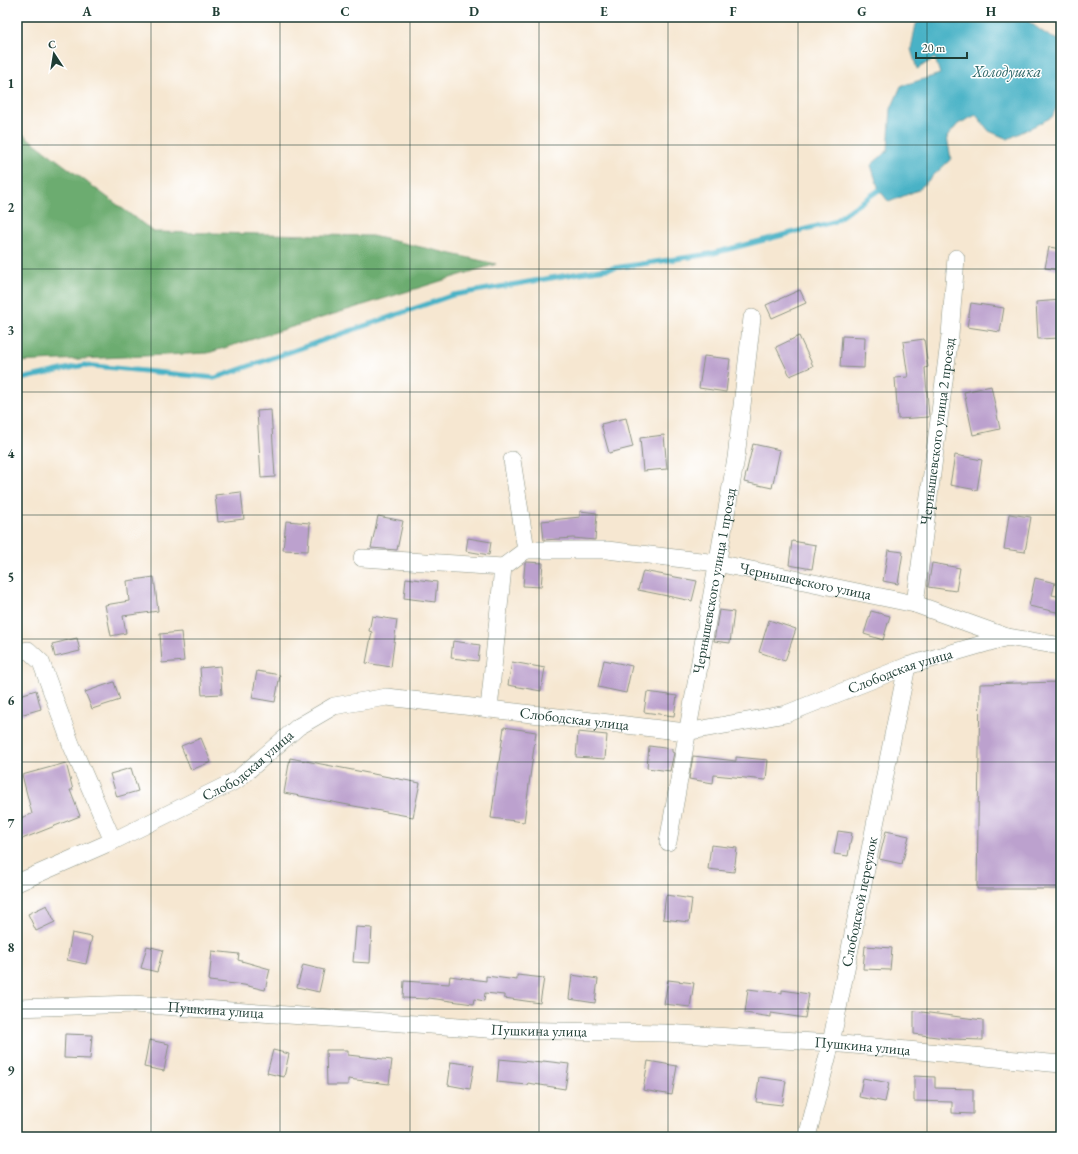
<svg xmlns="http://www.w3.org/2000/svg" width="1078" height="1154" viewBox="0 0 1078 1154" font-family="'EB Garamond',serif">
<rect width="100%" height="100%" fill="#fff"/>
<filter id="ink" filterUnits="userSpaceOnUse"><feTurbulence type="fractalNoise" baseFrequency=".025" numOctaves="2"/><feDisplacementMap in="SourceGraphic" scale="8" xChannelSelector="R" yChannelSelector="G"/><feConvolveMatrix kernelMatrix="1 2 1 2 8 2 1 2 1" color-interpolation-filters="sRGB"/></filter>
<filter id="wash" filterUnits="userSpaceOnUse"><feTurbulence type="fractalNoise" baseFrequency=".012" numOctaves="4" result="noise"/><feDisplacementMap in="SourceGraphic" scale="16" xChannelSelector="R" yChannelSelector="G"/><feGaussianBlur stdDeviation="0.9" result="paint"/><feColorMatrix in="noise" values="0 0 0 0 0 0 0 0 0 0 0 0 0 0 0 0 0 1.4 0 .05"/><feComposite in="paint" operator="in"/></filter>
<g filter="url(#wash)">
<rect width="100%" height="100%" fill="#f6e7d1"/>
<path fill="#6cac6f" stroke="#467452" d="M17,130L154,232L372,236L496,264L208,353L17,362Z"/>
<path fill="#48b2c6" stroke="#34787d" d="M924,17H1021C1034,23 1047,39 1061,40V98L1052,117L1008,139L989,131L976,115L958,124L947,137L951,159L918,190L889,202L879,190L871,165L888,150L891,109L901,86L940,74L935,58L917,69L911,49L916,24Z"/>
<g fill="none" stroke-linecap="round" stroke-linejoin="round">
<path stroke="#48b2c6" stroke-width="5" d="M17,380L84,365L215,378L453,295L586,272L710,254L833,222L879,190"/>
</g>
<g id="blocks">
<g fill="#bca1ce">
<path d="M1049,247L1061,249V270L1045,268Z"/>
<path d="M800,290L806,303L772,318L766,305Z"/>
<path d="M1061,300V338L1038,339L1036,302Z"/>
<path d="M971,303L1004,308L1000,332L967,327Z"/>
<path d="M799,336L813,366L790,376L776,347Z"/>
<path d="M842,336L865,337L864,368L840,367Z"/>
<path d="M924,339L928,367L925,368L929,417L898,419L895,378L908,377L903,342Z"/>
<path d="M704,356L730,359L726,392L699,388Z"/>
<path d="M991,386L1000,429L973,435L964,392Z"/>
<path d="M271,410L275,477L261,478L257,411Z"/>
<path d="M626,418L633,447L609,453L601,424Z"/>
<path d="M664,435L667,469L643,471L640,438Z"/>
<path d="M753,444L780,450L772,488L744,482Z"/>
<path d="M955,455L982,460L977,490L950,485Z"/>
<path d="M241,492L244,519L218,522L215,495Z"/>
<path d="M580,511L597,513L595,540L573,538L544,540L542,521L580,517Z"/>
<path d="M1009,514L1031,517L1025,552L1004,549Z"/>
<path d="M378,516L403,521L397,550L371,548Z"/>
<path d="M286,521L310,523L308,551L283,550Z"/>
<path d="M468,538L491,542L489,555L466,551Z"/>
<path d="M792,541L816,545L812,569L789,565Z"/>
<path d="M888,550L903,552L898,584L883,581Z"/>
<path d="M527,562L543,563L541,587L523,586L525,563Z"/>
<path d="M932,563L960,568L956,591L928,587Z"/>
<path d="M643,571L697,581L692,601L638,590Z"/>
<path d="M154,577L158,611L123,616L126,633L111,636L105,605L129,601L127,581Z"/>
<path d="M406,578L437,582L435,602L404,598Z"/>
<path d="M1035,578L1055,583L1052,595L1061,597V613L1029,606Z"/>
<path d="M719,610L734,612L730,643L714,641Z"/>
<path d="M871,611L890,616L883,640L864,634Z"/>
<path d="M372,616L397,620L391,667L366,663L372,632L369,631Z"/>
<path d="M769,620L796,629L785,661L759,652Z"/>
<path d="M181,632L184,661L162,663L160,634Z"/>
<path d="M77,638L80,651L55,657L52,644Z"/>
<path d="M453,641L480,645L478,661L451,658Z"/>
<path d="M604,660L632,666L626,693L598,687Z"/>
<path d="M512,662L545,668L541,691L508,685Z"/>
<path d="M220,666L222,694L202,695L200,668Z"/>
<path d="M257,671L280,675L275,702L252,698Z"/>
<path d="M114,682L120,700L92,709L85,692Z"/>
<path d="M1061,682V889H977L980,684Z"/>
<path d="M36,690L41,709L17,716V696Z"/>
<path d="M647,692L677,696L674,716L644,712Z"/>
<path d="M504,727L536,732L524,822L491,818Z"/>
<path d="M578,732L607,735L605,759L576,757Z"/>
<path d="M201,738L211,762L191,770L181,746Z"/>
<path d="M649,746L672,749V752L674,753L670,771L647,768Z"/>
<path d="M693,756L736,761V757L768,760L766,780L714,775L713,783L689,779Z"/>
<path d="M290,758L420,783L413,817L284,793Z"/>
<path d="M66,763L73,790H70L80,816L17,841V819L32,814L22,775Z"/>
<path d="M131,768L138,791L117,797L110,774Z"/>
<path d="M838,831L852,833L848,856L834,854Z"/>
<path d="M886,831L909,836L902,864L879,859Z"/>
<path d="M711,845L737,848L734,872L708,869Z"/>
<path d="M666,895L692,899L689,922L663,919Z"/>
<path d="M47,905L55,922L36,931L28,914Z"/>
<path d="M356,927L372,928L370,963L353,962Z"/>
<path d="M72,933L92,937L86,964L67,960Z"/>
<path d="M147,946L163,950L157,972L141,968Z"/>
<path d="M865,946L892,948L890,970L863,969Z"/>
<path d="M212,951L239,954L238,960L270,969L265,990L244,985L209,981Z"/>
<path d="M303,965L324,970L319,992L297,987Z"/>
<path d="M517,975L544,978L540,1003L504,998V995L485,993L484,1001L474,999L473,1004L429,998L428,999L403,998L404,981L449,984L450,976L486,981V976L517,980Z"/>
<path d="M572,975L598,979L595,1003L569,999Z"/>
<path d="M668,980L694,983L690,1007L664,1004Z"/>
<path d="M748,989L782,993V990L809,994L805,1018L771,1013V1017L745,1013Z"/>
<path d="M914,1011L983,1020V1040L952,1039L914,1034Z"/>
<path d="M65,1034L92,1035L90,1059L64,1058Z"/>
<path d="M149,1040L169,1044L164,1071L144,1067Z"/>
<path d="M273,1050L289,1054L284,1077L267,1073Z"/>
<path d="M326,1050H348V1055L392,1060L389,1084L348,1079V1085H327Z"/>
<path d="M499,1059L542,1063L543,1061L569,1064L565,1089L528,1083L527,1085L497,1082Z"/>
<path d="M648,1061L677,1066L672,1095L643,1090Z"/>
<path d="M451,1062L474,1065L470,1089L448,1085Z"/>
<path d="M914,1076L935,1077V1088L973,1089V1114L952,1113V1102L914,1101Z"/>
<path d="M759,1077L786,1081L782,1105L756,1102Z"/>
<path d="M863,1078L889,1083L885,1102L859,1097Z"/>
</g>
</g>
</g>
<g filter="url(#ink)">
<use href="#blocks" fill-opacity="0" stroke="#8a9282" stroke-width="1"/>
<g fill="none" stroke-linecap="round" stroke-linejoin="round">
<g stroke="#8a9282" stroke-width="18">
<g id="minor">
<path id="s1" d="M526,550H607L717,563L915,604L1007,637"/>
<path d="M362,558L503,567"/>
<path id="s2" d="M915,604L950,335L956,258"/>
<path d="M17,652L28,650L41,662L71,744L113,841"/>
<path d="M489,709L503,567L526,550L512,460"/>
<path id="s3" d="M668,842L736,458L752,318"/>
<path id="s4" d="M17,883L113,841L237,780L298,727L334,706L387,697L686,732L786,714L907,666L1007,637L1061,646"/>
<path id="s5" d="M17,1008L133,1004L501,1030L665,1033L831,1043L1061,1064"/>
<path id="s6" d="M807,1137L831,1043L907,666"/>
</g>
</g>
<use href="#minor" stroke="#fff" stroke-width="17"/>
</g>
</g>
<path fill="none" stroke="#1f3d34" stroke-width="1" stroke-opacity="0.55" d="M151,17V1137M280,17V1137M410,17V1137M539,17V1137M668,17V1137M798,17V1137M927,17V1137M17,145H1061M17,269H1061M17,392H1061M17,515H1061M17,639H1061M17,762H1061M17,885H1061M17,1009H1061"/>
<g text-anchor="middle" stroke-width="3" stroke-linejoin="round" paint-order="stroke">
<g font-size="15" fill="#1f3d34" stroke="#fff">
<text dy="5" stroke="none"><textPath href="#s2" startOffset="174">Чернышевского улица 2 проезд</textPath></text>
<text dy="5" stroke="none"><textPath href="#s3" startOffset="265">Чернышевского улица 1 проезд</textPath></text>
<text dy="5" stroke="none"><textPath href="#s1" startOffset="282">Чернышевского улица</textPath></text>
<text dy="5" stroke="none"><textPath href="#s4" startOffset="944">Слободская улица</textPath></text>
<text dy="5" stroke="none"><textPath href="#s4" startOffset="608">Слободская улица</textPath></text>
<text dy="5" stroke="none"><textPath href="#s4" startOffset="260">Слободская улица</textPath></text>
<text dy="5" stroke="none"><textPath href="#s6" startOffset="241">Слободской переулок</textPath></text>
<text dy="5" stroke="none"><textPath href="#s5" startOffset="199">Пушкина улица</textPath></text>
<text dy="5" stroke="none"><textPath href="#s5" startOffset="523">Пушкина улица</textPath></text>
<text dy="5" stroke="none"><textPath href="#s5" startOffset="847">Пушкина улица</textPath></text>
</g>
<g font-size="16" font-style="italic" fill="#2d6667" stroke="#fff">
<text x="1007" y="77">Холодушка</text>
</g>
</g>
<rect width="1078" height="1154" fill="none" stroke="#fff" stroke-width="44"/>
<g transform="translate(54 54) rotate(348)" stroke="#ffffff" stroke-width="3" paint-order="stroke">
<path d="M0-3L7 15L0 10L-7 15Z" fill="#1f3d34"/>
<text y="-6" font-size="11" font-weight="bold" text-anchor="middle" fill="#1f3d34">С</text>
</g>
<path d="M916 52v6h51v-6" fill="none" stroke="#1f3d34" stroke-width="2"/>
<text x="922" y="52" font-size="12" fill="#1f3d34" stroke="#ffffff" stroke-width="3" paint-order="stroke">20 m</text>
<rect x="22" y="22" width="1034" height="1110" fill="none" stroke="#1f3d34" stroke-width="1.5"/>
<g font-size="13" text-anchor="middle" font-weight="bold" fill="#1f3d34">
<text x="87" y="16">A</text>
<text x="216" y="16">B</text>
<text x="345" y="16">C</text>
<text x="474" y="16">D</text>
<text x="604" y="16">E</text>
<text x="733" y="16">F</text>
<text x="862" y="16">G</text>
<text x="991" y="16">H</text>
<text x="11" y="88">1</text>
<text x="11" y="212">2</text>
<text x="11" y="335">3</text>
<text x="11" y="458">4</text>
<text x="11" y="582">5</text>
<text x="11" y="705">6</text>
<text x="11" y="828">7</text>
<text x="11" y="952">8</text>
<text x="11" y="1075">9</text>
</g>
</svg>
